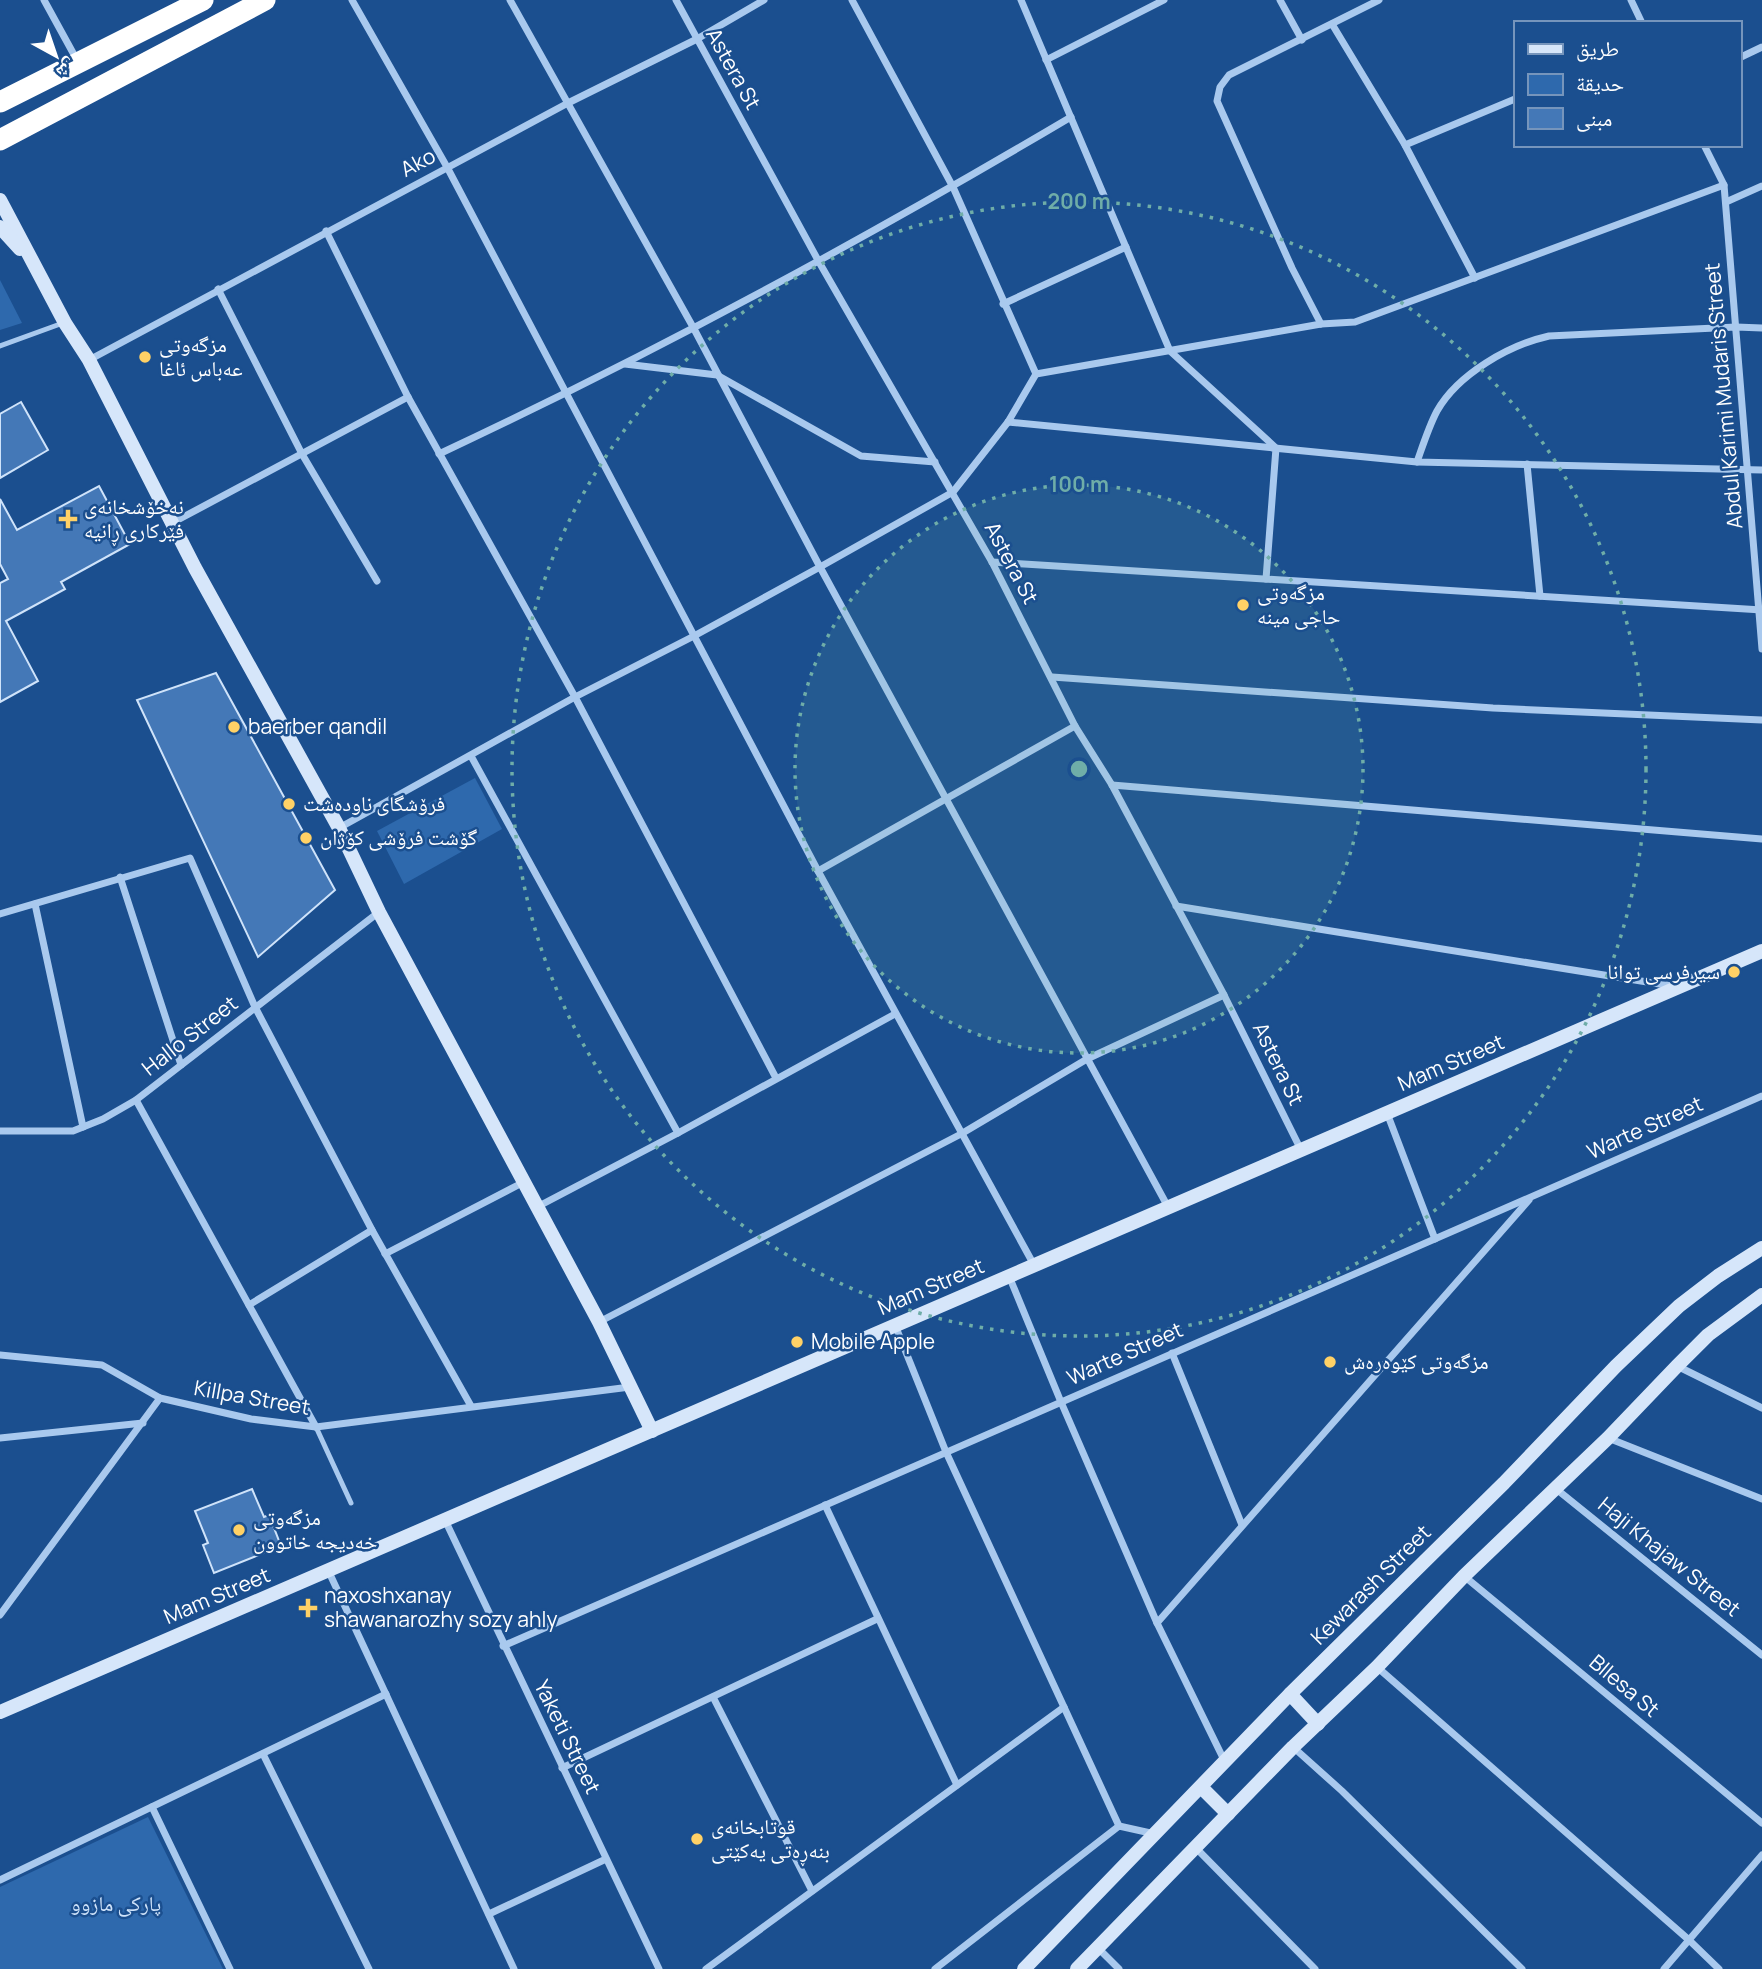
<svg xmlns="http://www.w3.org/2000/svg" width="1762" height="1969" viewBox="0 0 1762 1969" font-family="Manrope,'Noto Naskh Arabic',sans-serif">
<rect width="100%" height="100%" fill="#1b4f8f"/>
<g fill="#2e69ad">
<path d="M0,280L22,323L0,330Z"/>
<path d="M475,778L502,829L404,884L377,831Z"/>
<path d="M148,1817L223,1969H0V1887Z"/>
</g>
<g fill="#4478b7" stroke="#cfe3fa" stroke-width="2">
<path d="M21,402L48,450L0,478V414Z"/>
<path d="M99,486L130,544L61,582L65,589L6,621L38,681L0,702V583L8,579L0,564V499L17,530Z"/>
<path d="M216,673L335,890L258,957L137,700Z"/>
<path d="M252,1489L264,1517L269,1515L281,1546L214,1573L203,1545L208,1543L195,1511Z"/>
</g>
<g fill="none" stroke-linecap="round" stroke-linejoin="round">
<g stroke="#a9c9ee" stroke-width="5">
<path d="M0,346L63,323"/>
<path d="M316,1427L351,1503"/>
</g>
<g stroke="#a9c9ee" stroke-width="7">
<path d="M44,0L78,62"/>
<path d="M352,0L447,167L818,871L1034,1265"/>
<path d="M510,0L693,327L820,567L1168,1207"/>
<path d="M676,0L819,262L992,562L1075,726L1112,785L1224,995L1301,1150"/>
<path d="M852,0L953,187L1036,374"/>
<path d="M1021,0L1170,351L1276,448L1266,579"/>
<path d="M1280,0L1302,40"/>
<path d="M1631,0L1642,23"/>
<path d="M1332,24L1405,145L1475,278"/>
<path d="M1739,58L1762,47"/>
<path d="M1046,60L1164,0"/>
<path d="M1405,145L1515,99"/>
<path d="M1704,145L1724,185L1762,649"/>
<path d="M1726,202L1762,186"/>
<path d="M326,231L408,397L575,697L776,1078"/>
<path d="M218,289L302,454L377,581"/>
<path d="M1003,304L1126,247"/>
<path d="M1321,324L1292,268L1217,101L1220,87L1229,75L1379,0"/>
<path d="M89,360L568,103L697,39L764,0"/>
<path d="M625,364L717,375L861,456L935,462"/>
<path d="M1008,422L1417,462L1762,470"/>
<path d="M439,454C655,353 865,239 1071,117"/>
<path d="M1417,462C1423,445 1429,426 1437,411C1458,374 1509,345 1549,336L1736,327L1762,328"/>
<path d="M1527,464L1540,596"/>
<path d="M172,523L408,397"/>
<path d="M992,562L1762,610"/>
<path d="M1052,677L1493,708L1762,720"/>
<path d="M471,756L678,1133"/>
<path d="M1112,785L1762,839"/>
<path d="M339,828L575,697L694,636L820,567L953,492L1008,422L1036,374L1321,324L1355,322L1724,185"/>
<path d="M818,871L1075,726"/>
<path d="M120,877L181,1065"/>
<path d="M35,904L83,1127"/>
<path d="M1176,906L1672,986"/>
<path d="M0,914L190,858L255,1007L372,1230L471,1406"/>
<path d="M136,1100L316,1427"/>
<path d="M1387,1113L1435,1239"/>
<path d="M0,1131H73L103,1119L136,1100L379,912"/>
<path d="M537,1207L678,1133L895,1014"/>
<path d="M385,1254L524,1182"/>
<path d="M1009,1276L1061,1402L1157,1623L1225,1762"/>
<path d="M249,1305L372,1230"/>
<path d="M599,1322L961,1134L1087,1059L1224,995"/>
<path d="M895,1325L946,1452L1119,1826"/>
<path d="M1172,1353L1242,1525"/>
<path d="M0,1355L102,1365L160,1398L251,1419L316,1427L630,1387"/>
<path d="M1677,1366L1762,1408"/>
<path d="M0,1438L143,1423"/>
<path d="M1608,1438L1762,1499"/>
<path d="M1555,1488L1762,1655"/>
<path d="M825,1505L957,1785"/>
<path d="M445,1520L659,1969"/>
<path d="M328,1570L514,1969"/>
<path d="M1464,1576L1762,1823"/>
<path d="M0,1615L160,1398"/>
<path d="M1157,1623L1529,1200"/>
<path d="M503,1646L1762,1096"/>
<path d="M1377,1667L1689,1940L1719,1969"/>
<path d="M713,1697L812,1891"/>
<path d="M1293,1747L1342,1791L1522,1969"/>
<path d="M263,1754L369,1969"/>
<path d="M562,1768L877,1619"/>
<path d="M152,1807L230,1969"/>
<path d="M1196,1848L1315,1969"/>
<path d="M0,1880L386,1694"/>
<path d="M489,1914L606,1859"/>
<path d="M1098,1948L1119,1969"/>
<path d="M706,1969L1064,1707"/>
<path d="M935,1969L1119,1826L1155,1834"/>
<path d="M1664,1969L1762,1855"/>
</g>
<g stroke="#d6e6fa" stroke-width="14">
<path d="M0,200L65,323L89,360L195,568L339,828L379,912L599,1322L652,1431"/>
<path d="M0,227L20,249"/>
<path d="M1290,1694L1318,1724"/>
<path d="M0,1712L1762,951"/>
<path d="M1201,1787L1228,1814"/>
<path d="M1024,1969L1290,1694L1504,1483L1616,1366L1679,1306L1718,1276L1762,1248"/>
<path d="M1077,1969L1293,1747L1377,1667L1464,1576L1608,1438L1677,1366L1708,1335L1762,1295"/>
</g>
<g stroke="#fff" stroke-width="21">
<path d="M0,102L203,0"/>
<path d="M0,140L265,0"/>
</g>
</g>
<circle cx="1079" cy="769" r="284" fill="#6fada8" fill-opacity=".12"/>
<g fill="none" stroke="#6fada8" stroke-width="3.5" stroke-dasharray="3.5 7">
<circle cx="1079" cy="769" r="284"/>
<circle cx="1079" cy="769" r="567"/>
</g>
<g fill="#ffd166" stroke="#1b4f8f" stroke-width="2.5">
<circle cx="145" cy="357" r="7"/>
<path d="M64.5 508.5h7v7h7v7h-7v7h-7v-7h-7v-7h7z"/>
<circle cx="1243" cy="605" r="7"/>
<circle cx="234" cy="727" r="7"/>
<circle cx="289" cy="804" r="7"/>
<circle cx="306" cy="838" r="7"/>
<circle cx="1734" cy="972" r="7"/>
<circle cx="797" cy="1342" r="7"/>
<circle cx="1330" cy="1362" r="7"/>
<circle cx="239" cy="1530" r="7"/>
<path d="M304.5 1597.5h7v7h7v7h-7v7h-7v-7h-7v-7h7z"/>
<circle cx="697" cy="1839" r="7"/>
</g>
<g text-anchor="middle" stroke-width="5" stroke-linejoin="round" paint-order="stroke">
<g font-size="21" fill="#fff" stroke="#1b4f8f">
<text transform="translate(733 69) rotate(61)" y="7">Astera St</text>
<text transform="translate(418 163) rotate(-28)" y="7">Ako</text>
<text transform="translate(1724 396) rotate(-95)" y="7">Abdul Karimi Mudaris Street</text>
<text transform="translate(1011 563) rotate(62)" y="7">Astera St</text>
<text transform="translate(190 1036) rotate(-38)" y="7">Hallo Street</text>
<text transform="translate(1451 1063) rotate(-23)" y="7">Mam Street</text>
<text transform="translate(1278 1064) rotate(64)" y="7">Astera St</text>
<text transform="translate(1645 1128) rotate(-24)" y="7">Warte Street</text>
<text transform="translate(931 1287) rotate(-23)" y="7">Mam Street</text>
<text transform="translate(1125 1354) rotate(-24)" y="7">Warte Street</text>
<text transform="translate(252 1398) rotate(10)" y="7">Killpa Street</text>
<text transform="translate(1669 1557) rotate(39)" y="7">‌Haji Khajaw Street</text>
<text transform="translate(1371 1585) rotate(-45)" y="7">Kewarash Street</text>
<text transform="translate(217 1596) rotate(-23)" y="7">Mam Street</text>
<text transform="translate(1624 1686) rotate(40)" y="7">Bllesa St</text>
<text transform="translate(567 1737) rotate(64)" y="7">Yaketi Street</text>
</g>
<g font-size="21" fill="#fff" stroke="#1b4f8f" text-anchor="start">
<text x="159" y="352">مزگەوتی<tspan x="159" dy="24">عەباس ئاغا</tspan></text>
<text x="84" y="514">نەخۆشخانەی<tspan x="84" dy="24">فێرکاری ڕانیە</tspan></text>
<text x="1257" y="600">مزگەوتی<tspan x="1257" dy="24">حاجی مینە</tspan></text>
<text x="248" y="734">baerber qandil</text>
<text x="303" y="811">فرۆشگای ناوده‌شت</text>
<text x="320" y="845">گۆشت فرۆشی کۆژان</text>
<text x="1720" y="979" text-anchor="end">سيرفرسى توانا</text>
<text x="811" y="1349">Mobile Apple</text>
<text x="1344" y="1369">مزگەوتی کێوەرەش</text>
<text x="253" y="1525">مزگەوتی<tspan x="253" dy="24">خەدیجە خاتوون</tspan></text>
<text x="324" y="1603">naxoshxanay<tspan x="324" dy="24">shawanarozhy sozy ahly</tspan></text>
<text x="711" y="1834">قوتابخانەی<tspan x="711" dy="24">بنەڕەتی یەکێتی</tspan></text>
</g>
<g font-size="21" fill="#cfe3fa" stroke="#1b4f8f">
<text x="116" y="1911">پارکی مازوو</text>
</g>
</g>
<circle cx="1079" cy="769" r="10" fill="#6fada8" stroke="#1b4f8f" stroke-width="3.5"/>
<g font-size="21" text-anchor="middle" font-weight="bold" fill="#6fada8" stroke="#1b4f8f" stroke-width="5" stroke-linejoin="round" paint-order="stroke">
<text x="1079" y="209">200 m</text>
<text x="1079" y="492">100 m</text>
</g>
<rect x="1514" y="21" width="228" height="126" fill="#1b4f8f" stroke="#7695bc" stroke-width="2"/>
<rect x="1528" y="44" width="35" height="10" fill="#d6e6fa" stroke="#7695bc" stroke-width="2"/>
<text x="1576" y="56" font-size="21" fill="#ffffff">طريق</text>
<rect x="1528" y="74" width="35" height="21" fill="#2e69ad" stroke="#7695bc" stroke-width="2"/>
<text x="1576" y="91" font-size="21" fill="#ffffff">حديقة</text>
<rect x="1528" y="108" width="35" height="21" fill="#4478b7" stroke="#7695bc" stroke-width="2"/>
<text x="1576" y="126" font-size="21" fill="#ffffff">مبنى</text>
<g transform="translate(56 56) rotate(140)" stroke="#1b4f8f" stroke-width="5" paint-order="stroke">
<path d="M0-5L12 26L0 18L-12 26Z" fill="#ffffff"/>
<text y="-10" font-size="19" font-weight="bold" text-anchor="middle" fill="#ffffff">ش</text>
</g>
</svg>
